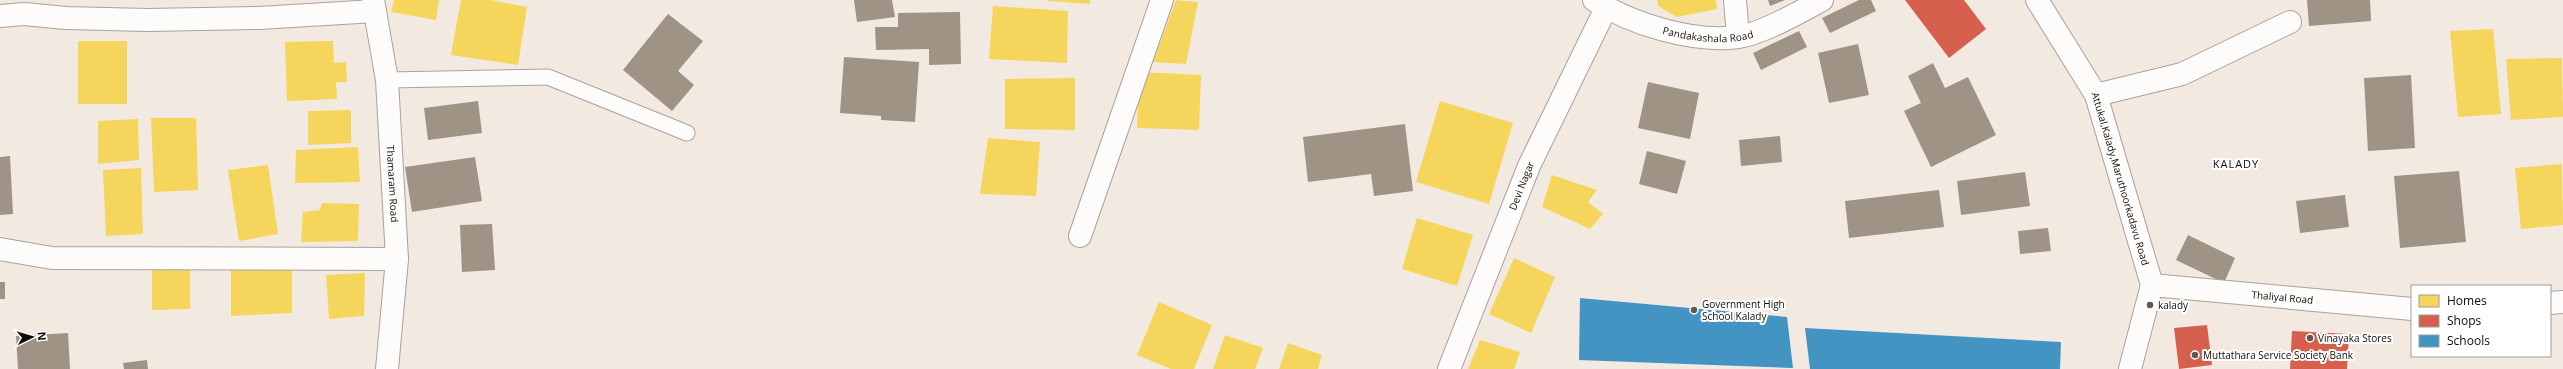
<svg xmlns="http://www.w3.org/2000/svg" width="2563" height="369" viewBox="0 0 2563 369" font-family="'Open Sans',sans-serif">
<rect width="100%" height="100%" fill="#f2eae1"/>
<g fill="#f6d55c">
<path d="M394,0H439L436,20L391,12Z"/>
<path d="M461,0H491L527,7L518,65L451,55Z"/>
<path d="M1048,0H1090V4L1048,1Z"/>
<path d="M1176,0L1198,2L1186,64L1153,62Z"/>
<path d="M1657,0H1716L1717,9L1677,17L1658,6Z"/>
<path d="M993,6L1068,11L1067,63L989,59Z"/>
<path d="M2493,29L2501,114L2458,117L2450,31Z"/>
<rect x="78" y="41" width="49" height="63"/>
<path d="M333,41L334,63L346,62L347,82H336L337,99L287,101L285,42Z"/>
<path d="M2562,58L2563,117L2511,120L2506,59Z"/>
<path d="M1139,72L1201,75L1199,130L1137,128Z"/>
<path d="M1075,78V130L1005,129V79Z"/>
<path d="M1440,101L1513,123L1489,204L1416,182Z"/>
<path d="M351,110V143L308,145V111Z"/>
<path d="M151,118H196L198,190L154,192Z"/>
<path d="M138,119L139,160L98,164V121Z"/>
<path d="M988,138L1040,142L1036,196L980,194Z"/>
<path d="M358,147L360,182L295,183L296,150Z"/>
<path d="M2562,164L2563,225L2521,229L2515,168Z"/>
<path d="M268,165L278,234L239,241L228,170Z"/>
<path d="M141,168L143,234L106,236L103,170Z"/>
<path d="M1552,175L1597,190L1588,202L1603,214L1590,229L1542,207Z"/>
<path d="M322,203L359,204L358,241L301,242L303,212L320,210Z"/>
<path d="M1417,218L1473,235L1457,286L1402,269Z"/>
<path d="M1514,258L1555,277L1531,333L1489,314Z"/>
<path d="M231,267H292V313L231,316Z"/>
<path d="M152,270H190V309L152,310Z"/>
<path d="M365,273L364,316L329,319L326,275Z"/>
<path d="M1159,302L1212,325L1194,369H1171L1137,355Z"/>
<path d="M1225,335L1263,348L1255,369H1213Z"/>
<path d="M1480,340L1520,352L1514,369H1468Z"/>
<path d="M1288,343L1322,355L1318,369H1279Z"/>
</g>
<g fill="#d6604d">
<path d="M1905,0H1964L1986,29L1949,58Z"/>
<path d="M2207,325L2212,365L2179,369L2174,328Z"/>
<path d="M2292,331L2349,334L2347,369H2290Z"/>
</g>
<g fill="#4393c3">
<path d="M1580,298L1787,317L1793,368L1579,360Z"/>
<path d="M1805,328L2061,342L2060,369H1810Z"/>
</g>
<g fill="#9e9385">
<path d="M854,0H892L895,17L857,22Z"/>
<path d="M1768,0H1785L1770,6Z"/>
<path d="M1859,0H1871L1876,11L1830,33L1822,18Z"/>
<path d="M2307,0H2370L2371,21L2309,26Z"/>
<path d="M960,12L961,64L929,65V49L876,50L875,27H898V13Z"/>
<path d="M668,14L703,41L678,71L694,85L672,111L623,70Z"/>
<path d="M1799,31L1807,47L1761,70L1753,53Z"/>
<path d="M1858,44L1869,95L1829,103L1818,53Z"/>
<path d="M844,57L919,62L915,122L881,120V116L840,113Z"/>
<path d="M1933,63L1945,88L1968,77L1996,135L1931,167L1904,111L1921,103L1908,76Z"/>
<path d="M2411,75L2415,148L2368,151L2364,78Z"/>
<path d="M1648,82L1699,93L1690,139L1638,128Z"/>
<path d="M478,101L482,133L428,140L424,108Z"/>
<path d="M1405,124L1413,191L1374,196L1371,174L1308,182L1303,137Z"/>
<path d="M1780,136L1782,162L1741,166L1739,140Z"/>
<path d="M1647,151L1686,161L1677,194L1639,184Z"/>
<path d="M10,156L13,214L0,215V157Z"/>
<path d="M475,157L482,201L412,212L405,167Z"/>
<path d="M2459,171L2466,242L2400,248L2394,176Z"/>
<path d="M2025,172L2030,206L1961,215L1957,181Z"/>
<path d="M1939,190L1944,227L1849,238L1845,201Z"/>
<path d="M2345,195L2349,227L2300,233L2296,201Z"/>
<path d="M492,224L495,270L462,272L460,225Z"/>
<path d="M2048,228L2051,251L2020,254L2018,231Z"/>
<path d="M2188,235L2235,258L2224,283L2176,260Z"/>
<rect x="0" y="282" width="5" height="17"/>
<path d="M68,333L70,369H18L16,336Z"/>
<path d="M147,360L148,369H124L123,363Z"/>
</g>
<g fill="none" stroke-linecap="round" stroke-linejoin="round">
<g stroke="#a8a29c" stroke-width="17">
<path id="service" d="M387,80L548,77L687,133"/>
</g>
<g stroke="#a8a29c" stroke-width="24">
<g id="minor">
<path id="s1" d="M373,0L387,80L397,259L387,369"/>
<path id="s2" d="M1594,0C1631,24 1693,43 1738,37C1761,34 1800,12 1822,0"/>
<path d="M1735,0L1738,37"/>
<path d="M0,16L24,14L66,18L147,20L259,18L375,11"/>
<path d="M2096,95L2182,74L2290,22"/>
<path d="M1080,236L1162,0"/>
<path d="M0,249L52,258L397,259"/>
<path id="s3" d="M1449,369L1529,166L1606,8"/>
</g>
</g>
<g stroke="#a8a29c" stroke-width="24">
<g id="tertiary">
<path id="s4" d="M2037,0L2096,95L2152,285L2130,369"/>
<path id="s5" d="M2152,285L2412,309"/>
<path d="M2550,303L2563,302"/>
</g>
</g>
<use href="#service" stroke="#fdfcfa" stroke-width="15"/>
<use href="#minor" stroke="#fdfcfa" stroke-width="22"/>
<use href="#tertiary" stroke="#fdfcfa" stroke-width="22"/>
</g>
<g fill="#5e5953" stroke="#fff" stroke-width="1.5">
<circle cx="2150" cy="305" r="4"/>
<circle cx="1694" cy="310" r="4"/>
<circle cx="2310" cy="338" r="4"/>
<circle cx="2195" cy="355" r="4"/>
</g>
<g text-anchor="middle" stroke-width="4" stroke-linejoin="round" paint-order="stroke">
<g font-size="10" fill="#0f0b06" stroke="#fff">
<text dy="4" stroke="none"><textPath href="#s2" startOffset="121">Pandakashala Road</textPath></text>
<text dy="4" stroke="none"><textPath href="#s4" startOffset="199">Attukal,Kalady,Maruthoorkadavu Road</textPath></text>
<text dy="4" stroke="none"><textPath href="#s1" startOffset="185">Thamaram Road</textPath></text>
<text dy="4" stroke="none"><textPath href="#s3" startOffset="197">Devi Nagar</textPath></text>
<text dy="4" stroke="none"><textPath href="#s5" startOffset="131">Thaliyal Road</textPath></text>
</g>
<g font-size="10" fill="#0f0b06" stroke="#fff" text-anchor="start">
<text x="1702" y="308">Government High<tspan x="1702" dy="12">School Kalady</tspan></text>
<text x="2158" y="309">kalady</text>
<text x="2318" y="342">Vinayaka Stores</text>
<text x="2203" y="359">Muttathara Service Society Bank</text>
</g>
<g font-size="11" letter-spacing="1" fill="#0f0b06" stroke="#fff">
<text x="2236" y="168">KALADY</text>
</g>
</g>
<rect x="2411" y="285" width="140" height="72" fill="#ffffff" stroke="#9f9d9b"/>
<rect x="2419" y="295" width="20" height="12" fill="#f6d55c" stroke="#9f9d9b"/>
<text x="2447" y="305" font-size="12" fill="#0f0b06">Homes</text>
<rect x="2419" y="315" width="20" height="12" fill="#d6604d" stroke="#9f9d9b"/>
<text x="2447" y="325" font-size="12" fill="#0f0b06">Shops</text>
<rect x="2419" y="335" width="20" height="12" fill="#4393c3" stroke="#9f9d9b"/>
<text x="2447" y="345" font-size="12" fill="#0f0b06">Schools</text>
<g transform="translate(32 337) rotate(85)" stroke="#ffffff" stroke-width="3" paint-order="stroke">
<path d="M0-3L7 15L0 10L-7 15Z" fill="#0f0b06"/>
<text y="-6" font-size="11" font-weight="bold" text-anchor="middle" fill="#0f0b06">N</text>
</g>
</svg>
